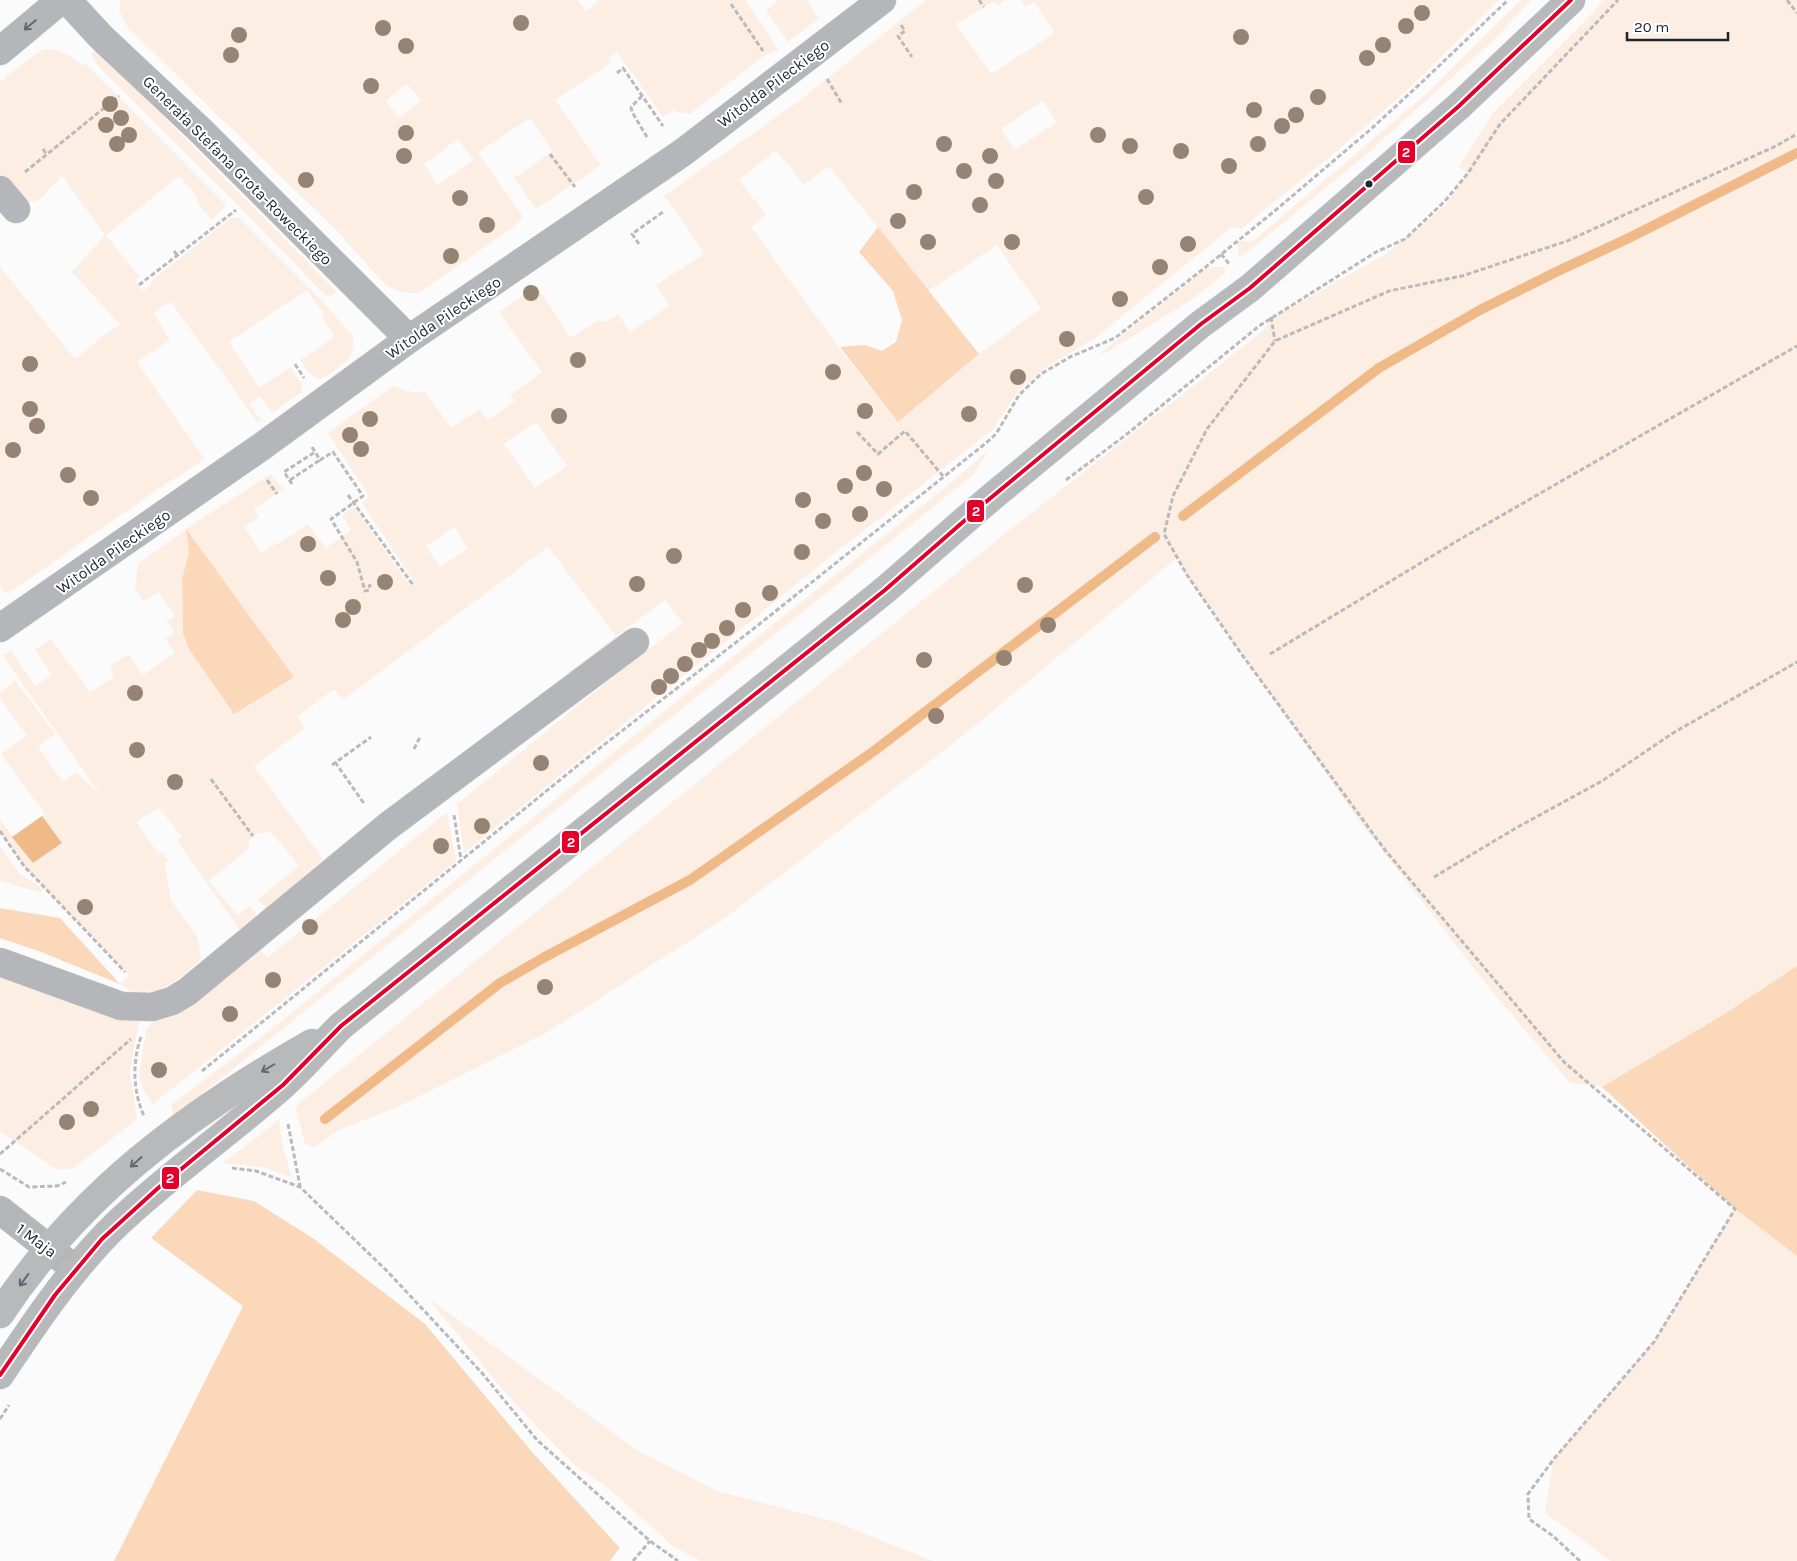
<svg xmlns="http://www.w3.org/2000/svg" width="1797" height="1561" viewBox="0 0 1797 1561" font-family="Karla,sans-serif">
<rect width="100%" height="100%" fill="#fbfbfb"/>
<g fill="#fceee3" fill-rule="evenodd">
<path d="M121,0H577L586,11L599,0H745L779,50L765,55L690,114L676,112L674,109L663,117L617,52L608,59L610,63L555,100L601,165L536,209L514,178L553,151L530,118L478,153L523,217L515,226L419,293C405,293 395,292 384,283L335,229L128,28L119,10ZM406,84L421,100L399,118L386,101ZM458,139L473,160L438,185L424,164Z"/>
<path d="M779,0H806L819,18L788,42L766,10Z"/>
<path d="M926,0H1005L997,6L994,1L956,24L991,74L1055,33L1034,2L1026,7L1021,0H1499L1403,94L1332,155L1241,229L1232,227L1094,339L1049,365L1020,389L993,429L830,557L464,853L457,804L627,666L683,623L665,600L616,636L618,642L574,674L568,673L616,636L548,547L343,700L334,689L297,717L305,728L254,766L323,859L267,910L258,899L299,866L270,831L266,833H258L249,840V848L209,881L237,915L250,906L259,918L240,930L177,841L182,837L159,808L136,822L159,854L163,852L168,860L165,864L171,901L197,935L201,958C184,976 161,997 134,991C129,991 124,986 120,984L130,976L24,866L0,831V819L33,863L62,843L42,816L45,814L1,754L27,736L0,698V693L15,680L55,734L38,747L63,782L77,772L102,797L3,656L11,650L35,686L52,675L35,649L51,639L90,692L114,677L110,665L128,654L143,675L175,653L165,639L175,633L167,621L175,616L158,592L144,602L135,589L138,564L186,529L270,474L284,489L254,509L259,518L244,527L262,553L277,543L278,544L308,524L326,548L351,530L342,516L352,508H355L410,586L414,582L362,503L369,496L328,433L394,385C405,392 412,393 425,392L451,428L479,409L488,420L515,401L510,395L542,372L499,312L537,286L571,338L598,320L604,322L618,314L630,332L669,306L656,285L704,254L680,217L664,196L800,100ZM1043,101L1057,122L1015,150L1001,129ZM776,150L804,185L829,166L928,291L997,245L1041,308L979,354L898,422L845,356L751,227L766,215L739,180ZM536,422L567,466L535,488L504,444ZM454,527L468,548L440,567L426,546ZM186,531L234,713L183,633L182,579L189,553Z"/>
<path d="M1521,0H1531L1495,39L1369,152L1266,237L1239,258L1237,241H1253L1425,95Z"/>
<path d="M1603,0H1797V966L1726,1013L1602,1087L1570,1083L1494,994L1357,818L1187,575L1177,558L960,738L725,918L546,1033L398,1107L339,1130L315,1147L305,1144L296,1111L298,1104L1016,525L1262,332L1272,318L1386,254L1446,205L1467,173L1459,167L1492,114L1585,21Z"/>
<path d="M44,49C60,49 70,56 82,65L86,64L226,205L212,221L196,200L198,198L179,176L106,235L140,278L134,280L143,291L149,287L152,280L231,218H239L324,303L352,335L354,344L351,357L333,372L320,379C310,377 306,368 300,360L335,337L321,315L323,313L307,290L229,342L259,388L290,367L302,385V392L272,413L260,396L249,404L261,420L258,423L171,302L162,306L154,314L170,340L137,362L195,446L205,459L155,491L22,584L13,590L4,592L0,586V267L75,359L104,335L120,325L72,272L105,235L62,176L39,200L24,203L0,182V82L27,60Z"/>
<path d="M94,51L99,52L336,291L331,297L324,294L238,205L97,65L91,55Z"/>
<path d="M1208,267H1223L1226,272L1194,298L1109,351L1097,356Z"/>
<path d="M989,450L972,476L173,1117L171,1105L274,1027L672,705L948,485Z"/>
<path d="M447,812L456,861L153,1104L144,1092L139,1076L146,1030L154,1021L175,1016L186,1009L261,950L267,958Z"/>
<path d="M0,846L19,873L41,888L42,893L0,881Z"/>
<path d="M0,975L112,1017L139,1021L130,1071L137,1119L74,1168L62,1170L54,1168L0,1131Z"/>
<path d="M279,1120L283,1147L292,1178L266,1168L223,1163Z"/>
<path d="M1735,1209L1797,1256V1561H1611L1545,1513L1553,1460L1654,1342Z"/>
<path d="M428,1298L637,1450L717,1491L836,1522L933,1561H700L673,1546L607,1487L578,1468L549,1439L502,1389Z"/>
</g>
<g fill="#fbd8ba">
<path d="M878,227L979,354L898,422L840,347L864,345L882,351L896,342L902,320L893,291L859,252Z"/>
<path d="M186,529L294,677L234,714L189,649L183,633L182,579L189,553Z"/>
<path d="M0,908L60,918L120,984L41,952L0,938Z"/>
<path d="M1797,966V1256L1735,1209L1602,1087L1726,1013Z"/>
<path d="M197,1190L254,1201L314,1239L425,1324L532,1452L620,1548L610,1561H114L243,1306L151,1238Z"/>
</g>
<path fill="#f0ba88" d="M42,816L62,843L33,863L12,837Z"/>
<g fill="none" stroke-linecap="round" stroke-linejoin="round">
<g stroke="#f0ba88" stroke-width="10">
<path d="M1183,516L1379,368L1480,310L1556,272L1631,237L1797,153"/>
<path d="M325,1119L500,983L543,958L690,880L874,751L1155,537"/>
</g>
<g stroke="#d3d4d6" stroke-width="29">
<g id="minor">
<path d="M67,0L101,37L200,130L409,339"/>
<path d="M0,51L61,0"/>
<path d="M0,190L16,209"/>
<path d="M0,628L261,447L409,339L682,153L882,0"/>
<path d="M0,962L121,1006L152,1007L172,1001L187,992L388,826L635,642"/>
<path d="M0,1210L75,1269"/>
</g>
</g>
<g stroke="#d3d4d6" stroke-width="29">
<g id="major">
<path d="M0,1314C80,1193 187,1114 312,1043"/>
<path d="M0,1375C36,1321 72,1267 119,1222C168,1176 223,1137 274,1093C298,1073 319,1048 341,1026L885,590L987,501L1201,324L1250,288L1459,106L1571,0"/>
</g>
</g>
<g stroke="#bababd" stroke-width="3" stroke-dasharray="5 2.5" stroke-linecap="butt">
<path d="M979,0L984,7"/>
<path d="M1787,0L1797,13"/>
<path d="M731,4L763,51"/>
<path d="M901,25L905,31L898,36L912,57"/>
<path d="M617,73L623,68L663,126"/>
<path d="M827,79L842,104"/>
<path d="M642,96L631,107L632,112L647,137"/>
<path d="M43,149L47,155"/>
<path d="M550,154L575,187"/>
<path d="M25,172L119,96"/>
<path d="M639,244L632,234L663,212"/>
<path d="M174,251L177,255"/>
<path d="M1221,254L1230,265"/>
<path d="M139,285L236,210"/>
<path d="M1271,317L1275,341"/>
<path d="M295,364L304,378"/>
<path d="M857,432L878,454L905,431L943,476"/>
<path d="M312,447L320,460L333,452L363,496L331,519L357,562L365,591L369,590L370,584"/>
<path d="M267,480L277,494"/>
<path d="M290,480L320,460"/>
<path d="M1066,480L1127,434L1259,326L1376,252L1405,239L1445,201L1468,173L1500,124L1618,0"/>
<path d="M292,484L284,472L315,452"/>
<path d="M348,495L413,585"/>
<path d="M1270,654L1457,541L1797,346"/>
<path d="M414,749L420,737"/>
<path d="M335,762L365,805"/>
<path d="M332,765L371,737"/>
<path d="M211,779L253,836"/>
<path d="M454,815L461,860"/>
<path d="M0,831L24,866L125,972"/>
<path d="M1434,877L1516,828L1602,781L1673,733L1797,662"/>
<path d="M141,1037C132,1062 133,1092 144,1116"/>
<path d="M202,1071L587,758L757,626L986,443L996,434L1019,395L1041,374L1070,357L1115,338L1202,270L1277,209L1371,129L1421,83L1508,0"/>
<path d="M288,1124L300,1186"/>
<path d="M0,1154L131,1039"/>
<path d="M232,1168L256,1171L300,1187L388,1272L482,1373L537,1440L650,1541L678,1561"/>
<path d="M0,1169L29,1187L57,1186L66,1182"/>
<path d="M0,1419L9,1405"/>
<path d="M633,1561L650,1541"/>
<path d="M1580,1561L1553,1536L1529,1519L1528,1494L1553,1460L1654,1342L1735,1209L1564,1062L1385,850L1240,652L1187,575L1164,534L1173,496L1207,429L1275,341L1389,291L1462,276L1567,241L1776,146L1797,134"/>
</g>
<use href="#minor" stroke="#b4b6ba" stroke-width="28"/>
<use href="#major" stroke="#b7b9bb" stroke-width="28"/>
<g stroke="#fff" stroke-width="8">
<path id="bus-1" d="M0,1375L55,1295L102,1239L157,1189L283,1085L341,1026L885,590L987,501L1201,324L1250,288L1459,106L1571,0"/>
</g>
<use href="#bus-1" stroke="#e4002b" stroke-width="4"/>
</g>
<g fill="#958473">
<circle cx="1422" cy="13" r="8"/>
<circle cx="521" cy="23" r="8"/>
<circle cx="1406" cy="26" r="8"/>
<circle cx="383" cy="28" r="8"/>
<circle cx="239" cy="35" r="8"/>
<circle cx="1241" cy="37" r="8"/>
<circle cx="1383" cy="45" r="8"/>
<circle cx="406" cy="46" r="8"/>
<circle cx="231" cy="55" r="8"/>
<circle cx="1367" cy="58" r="8"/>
<circle cx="371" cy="86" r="8"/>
<circle cx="1318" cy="97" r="8"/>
<circle cx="110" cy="104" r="8"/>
<circle cx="1254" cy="110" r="8"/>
<circle cx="1296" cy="115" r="8"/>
<circle cx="121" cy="118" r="8"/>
<circle cx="106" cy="125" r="8"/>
<circle cx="1282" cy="126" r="8"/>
<circle cx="406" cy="133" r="8"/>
<circle cx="129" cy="135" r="8"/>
<circle cx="1098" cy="135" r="8"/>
<circle cx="117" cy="144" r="8"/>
<circle cx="944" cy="144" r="8"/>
<circle cx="1258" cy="144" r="8"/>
<circle cx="1130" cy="146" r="8"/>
<circle cx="1181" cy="151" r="8"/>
<circle cx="404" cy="156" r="8"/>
<circle cx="990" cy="156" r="8"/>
<circle cx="1229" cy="166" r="8"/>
<circle cx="964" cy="171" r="8"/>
<circle cx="306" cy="180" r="8"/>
<circle cx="996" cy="181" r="8"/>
<circle cx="914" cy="192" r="8"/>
<circle cx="1146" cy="197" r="8"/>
<circle cx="460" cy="198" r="8"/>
<circle cx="980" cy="205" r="8"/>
<circle cx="898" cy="221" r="8"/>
<circle cx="487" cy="225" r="8"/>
<circle cx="928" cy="242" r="8"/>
<circle cx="1012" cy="242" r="8"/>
<circle cx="1188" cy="244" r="8"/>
<circle cx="451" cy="256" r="8"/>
<circle cx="1160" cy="267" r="8"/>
<circle cx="531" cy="293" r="8"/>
<circle cx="1120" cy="299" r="8"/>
<circle cx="1067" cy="339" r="8"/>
<circle cx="578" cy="360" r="8"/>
<circle cx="30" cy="364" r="8"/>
<circle cx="833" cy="372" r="8"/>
<circle cx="1018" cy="377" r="8"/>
<circle cx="30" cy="409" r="8"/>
<circle cx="865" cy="411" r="8"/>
<circle cx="969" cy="414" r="8"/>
<circle cx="559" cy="416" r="8"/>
<circle cx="370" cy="419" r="8"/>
<circle cx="37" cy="426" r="8"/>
<circle cx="350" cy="435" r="8"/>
<circle cx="361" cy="449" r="8"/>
<circle cx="13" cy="450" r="8"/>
<circle cx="864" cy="473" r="8"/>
<circle cx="68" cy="475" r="8"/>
<circle cx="845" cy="486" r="8"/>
<circle cx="884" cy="489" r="8"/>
<circle cx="91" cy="498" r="8"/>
<circle cx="803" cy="500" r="8"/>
<circle cx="860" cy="514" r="8"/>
<circle cx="823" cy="521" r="8"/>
<circle cx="308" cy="544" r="8"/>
<circle cx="802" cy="552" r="8"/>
<circle cx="674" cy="556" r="8"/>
<circle cx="328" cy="578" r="8"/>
<circle cx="385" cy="582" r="8"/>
<circle cx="637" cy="584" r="8"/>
<circle cx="1025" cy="585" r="8"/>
<circle cx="770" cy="593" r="8"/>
<circle cx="353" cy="607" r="8"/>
<circle cx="743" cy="610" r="8"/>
<circle cx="343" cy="620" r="8"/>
<circle cx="1048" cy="625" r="8"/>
<circle cx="727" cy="628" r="8"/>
<circle cx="712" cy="641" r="8"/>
<circle cx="699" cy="650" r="8"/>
<circle cx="1004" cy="658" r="8"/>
<circle cx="924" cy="660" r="8"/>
<circle cx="685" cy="664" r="8"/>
<circle cx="671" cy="676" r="8"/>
<circle cx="659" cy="687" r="8"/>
<circle cx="135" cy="693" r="8"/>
<circle cx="936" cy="716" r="8"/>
<circle cx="137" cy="750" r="8"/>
<circle cx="541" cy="763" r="8"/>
<circle cx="175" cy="782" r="8"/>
<circle cx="482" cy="826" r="8"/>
<circle cx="441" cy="846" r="8"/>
<circle cx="85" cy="907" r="8"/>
<circle cx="310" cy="927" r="8"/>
<circle cx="273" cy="980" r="8"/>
<circle cx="545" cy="987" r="8"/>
<circle cx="230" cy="1014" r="8"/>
<circle cx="159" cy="1070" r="8"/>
<circle cx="91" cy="1109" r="8"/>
<circle cx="67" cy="1122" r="8"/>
</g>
<defs><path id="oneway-shaft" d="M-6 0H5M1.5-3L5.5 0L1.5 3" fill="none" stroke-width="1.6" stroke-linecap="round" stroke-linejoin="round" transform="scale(1.25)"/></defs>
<use stroke="#62666e" href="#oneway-shaft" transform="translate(30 25) rotate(140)"/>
<g stroke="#63686e">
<use href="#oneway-shaft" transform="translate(268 1068) rotate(150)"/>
<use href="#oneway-shaft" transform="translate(136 1162) rotate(138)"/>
<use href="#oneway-shaft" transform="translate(24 1280) rotate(126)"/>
</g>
<circle fill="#1f252f" stroke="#fff" stroke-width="2" cx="1369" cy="184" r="4.5"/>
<g text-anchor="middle" stroke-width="4" stroke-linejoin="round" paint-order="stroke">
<g font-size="16" fill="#1f252f" stroke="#fff">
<text transform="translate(773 83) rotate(-37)" y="6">Witolda Pileckiego</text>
<text transform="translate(238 170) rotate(45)" y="6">Generała Stefana Grota-Roweckiego</text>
<text transform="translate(443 317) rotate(-34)" y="6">Witolda Pileckiego</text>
<text transform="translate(113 551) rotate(-35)" y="6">Witolda Pileckiego</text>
<text transform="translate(37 1240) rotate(37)" y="6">1 Maja</text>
</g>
</g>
<g stroke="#fff" stroke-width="2">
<rect x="1397" y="140" width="19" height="24" rx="5" fill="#e4002b"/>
<rect x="966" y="499" width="19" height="24" rx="5" fill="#e4002b"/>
<rect x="561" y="830" width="19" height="24" rx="5" fill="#e4002b"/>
<rect x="161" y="1166" width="19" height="24" rx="5" fill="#e4002b"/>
</g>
<g font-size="14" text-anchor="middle" font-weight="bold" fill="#fff">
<text x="1406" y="157">2</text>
<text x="976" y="516">2</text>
<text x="571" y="847">2</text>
<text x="170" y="1183">2</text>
</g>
<path d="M1627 32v8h101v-8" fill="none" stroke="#1f252f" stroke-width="2.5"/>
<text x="1634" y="32" font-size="15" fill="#1f252f" stroke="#ffffff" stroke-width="4" paint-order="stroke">20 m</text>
</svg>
